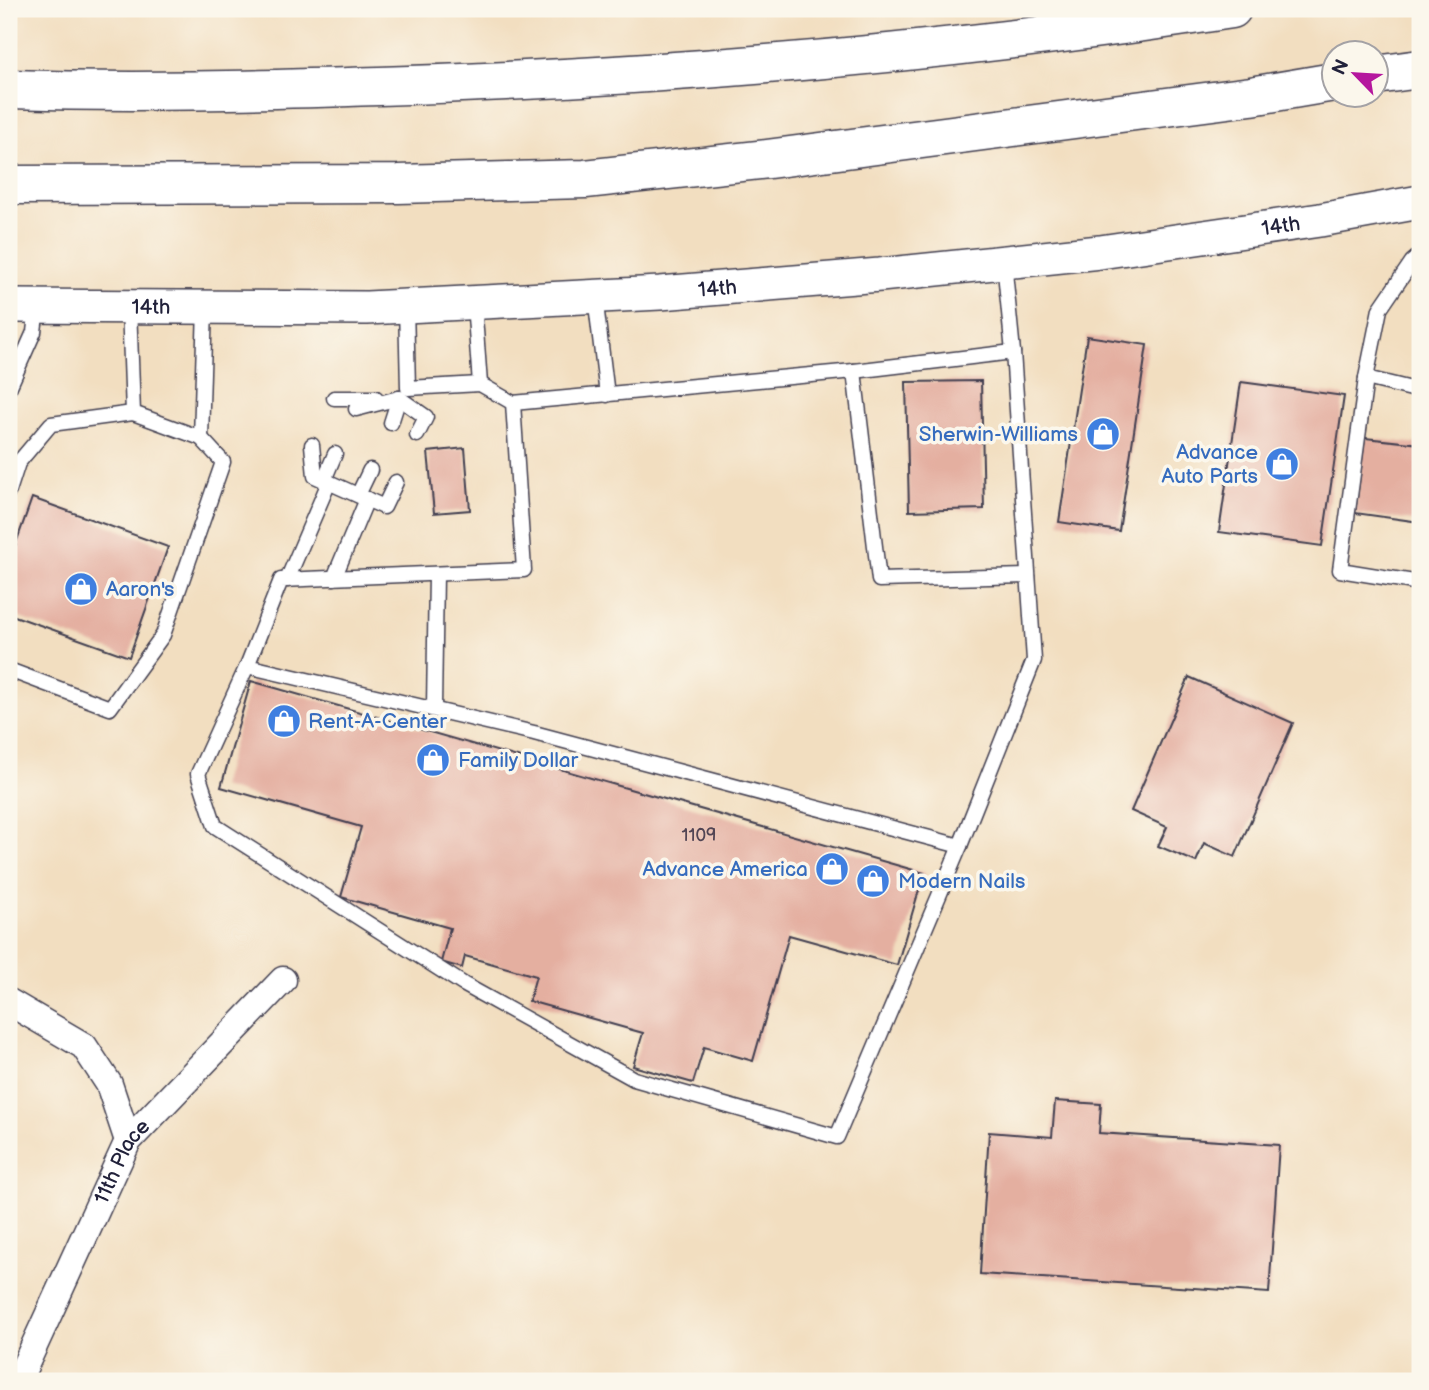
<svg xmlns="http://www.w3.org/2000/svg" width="1429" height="1390" viewBox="0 0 1429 1390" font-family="'Balsamiq Sans',sans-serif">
<rect width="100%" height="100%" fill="#fbf7ec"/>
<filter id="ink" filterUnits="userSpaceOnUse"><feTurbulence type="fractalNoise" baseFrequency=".0143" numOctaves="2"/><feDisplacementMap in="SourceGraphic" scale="14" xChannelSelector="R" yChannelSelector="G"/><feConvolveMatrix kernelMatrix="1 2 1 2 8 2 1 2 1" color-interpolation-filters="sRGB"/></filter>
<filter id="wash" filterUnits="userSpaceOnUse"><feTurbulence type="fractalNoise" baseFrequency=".00686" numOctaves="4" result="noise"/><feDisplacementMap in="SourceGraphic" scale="28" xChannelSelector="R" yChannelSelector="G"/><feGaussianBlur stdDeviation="1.57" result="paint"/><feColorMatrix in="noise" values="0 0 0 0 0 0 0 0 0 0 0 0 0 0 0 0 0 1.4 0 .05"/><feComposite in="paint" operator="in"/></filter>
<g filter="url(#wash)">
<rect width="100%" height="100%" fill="#f2dec0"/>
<g id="blocks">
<g fill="#e4afa0">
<path d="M1087,336L1147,345L1119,531L1059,522Z"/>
<path d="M981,381L984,509L909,511L906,382Z"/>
<path d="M1241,382L1344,396L1322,546L1219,532Z"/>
<path d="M1365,438L1420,444V522L1355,513Z"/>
<path d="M465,448L470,510L434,513L428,452Z"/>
<path d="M32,498L168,547L129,657L9,614V563Z"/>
<path d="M1189,677L1293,723L1235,857L1204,843L1196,862L1158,846L1167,827L1131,811Z"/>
<path d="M251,681L924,873L897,965L789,935L753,1061L704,1047L693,1083L633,1066L643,1033L529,1001L536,976L465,956L462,968L441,962L450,928L341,897L361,827L221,787Z"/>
<path d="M1055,1101L1101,1104L1099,1133L1279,1145L1269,1293L980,1274L989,1132L1052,1137Z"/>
</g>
</g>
</g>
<g filter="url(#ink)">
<use href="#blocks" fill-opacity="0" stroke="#413e4f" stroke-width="2"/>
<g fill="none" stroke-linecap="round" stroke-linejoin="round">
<g stroke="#413e4f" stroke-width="17">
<g id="service">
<path d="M1420,255L1412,262L1380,309L1366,378L1420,391"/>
<path d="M595,296L607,395"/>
<path d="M406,306L408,388L480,384L474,303"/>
<path d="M129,307L133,413L201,438L205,307"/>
<path d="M854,371L1013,352L1004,262"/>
<path d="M1366,378L1340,570L1420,583"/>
<path d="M480,384L513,403L524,570L281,580L247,666L534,733L960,846L1034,660L1013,352"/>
<path d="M9,388L34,332L37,307"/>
<path d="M334,398H376"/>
<path d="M513,403L854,371L879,580L1028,576"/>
<path d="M356,409L399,398L426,417L417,435"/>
<path d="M391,423L399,398"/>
<path d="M312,445L315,476L384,507L396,482"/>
<path d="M324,480L335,454"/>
<path d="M9,491L18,463L51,424L133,413"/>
<path d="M358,495L370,470"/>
<path d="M334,578L367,499"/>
<path d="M287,580L329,482"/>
<path d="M247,666L198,774L215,826L463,984L634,1079L837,1137L960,846"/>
<path d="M9,670L110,708L163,635L223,462L201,438"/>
<path d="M434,708L436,574"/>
</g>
</g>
<g stroke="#413e4f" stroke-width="29">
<g id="minor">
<path d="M9,1002L84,1046L109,1084L128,1141"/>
<path id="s1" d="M18,1381L128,1141L283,980"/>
</g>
</g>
<g stroke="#413e4f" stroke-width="36">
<g id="tertiary">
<path id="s2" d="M9,306L367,308L660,293L880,275L1100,252L1320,220L1420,202"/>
</g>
</g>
<g stroke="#413e4f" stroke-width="41">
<g id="trunk">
<path d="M1376,75L1420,69"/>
<path d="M9,89C132,93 256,90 379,86C665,77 950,53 1232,9"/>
<path d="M9,185L398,184L585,179L768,159L1251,96L1334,82"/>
</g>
</g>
<use href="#service" stroke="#fff" stroke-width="14"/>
<use href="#minor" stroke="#fff" stroke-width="26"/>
<use href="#tertiary" stroke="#fff" stroke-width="33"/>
<use href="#trunk" stroke="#fff" stroke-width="38"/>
</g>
</g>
<defs>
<g id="shop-disc" transform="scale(1.75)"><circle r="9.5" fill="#3f7fe0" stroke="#fbf7ec"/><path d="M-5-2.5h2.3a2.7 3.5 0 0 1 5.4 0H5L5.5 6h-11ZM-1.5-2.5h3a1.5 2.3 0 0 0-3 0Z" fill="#fff"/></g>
</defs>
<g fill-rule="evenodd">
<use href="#shop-disc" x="1103" y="434"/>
<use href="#shop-disc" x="1282" y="464"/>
<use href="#shop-disc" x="81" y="589"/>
<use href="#shop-disc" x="284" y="721"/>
<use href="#shop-disc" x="433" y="760"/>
<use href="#shop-disc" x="832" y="869"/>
<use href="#shop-disc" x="873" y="881"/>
</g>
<g text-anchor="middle" stroke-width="7" stroke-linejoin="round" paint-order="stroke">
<g font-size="18" fill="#524554">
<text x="699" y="841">1109</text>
</g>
<g font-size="21" fill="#22223b" stroke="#fbf7ec">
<text dy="7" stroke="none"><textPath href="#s2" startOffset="1276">14th</textPath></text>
<text dy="7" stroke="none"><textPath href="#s2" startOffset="709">14th</textPath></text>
<text dy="7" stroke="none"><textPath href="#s2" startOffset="142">14th</textPath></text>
<text dy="7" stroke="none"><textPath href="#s1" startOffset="243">11th Place</textPath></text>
</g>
<g font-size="21" fill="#366cbe" stroke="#fbf7ec" text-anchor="start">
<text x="1078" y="441" text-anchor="end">Sherwin-Williams</text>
<text x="1258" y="459" text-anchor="end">Advance<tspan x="1258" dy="24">Auto Parts</tspan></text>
<text x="106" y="596">Aaron's</text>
<text x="308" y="728">Rent-A-Center</text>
<text x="458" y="767">Family Dollar</text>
<text x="808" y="876" text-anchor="end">Advance America</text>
<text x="898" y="888">Modern Nails</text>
</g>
</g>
<rect width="1429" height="1390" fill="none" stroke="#fbf7ec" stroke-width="35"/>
<g transform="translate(1355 74) rotate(295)"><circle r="33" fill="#fbf7ec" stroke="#a4a2a5" stroke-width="2"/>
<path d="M0-5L12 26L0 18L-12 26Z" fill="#b5179e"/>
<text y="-10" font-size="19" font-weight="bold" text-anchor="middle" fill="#22223b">N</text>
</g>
</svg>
